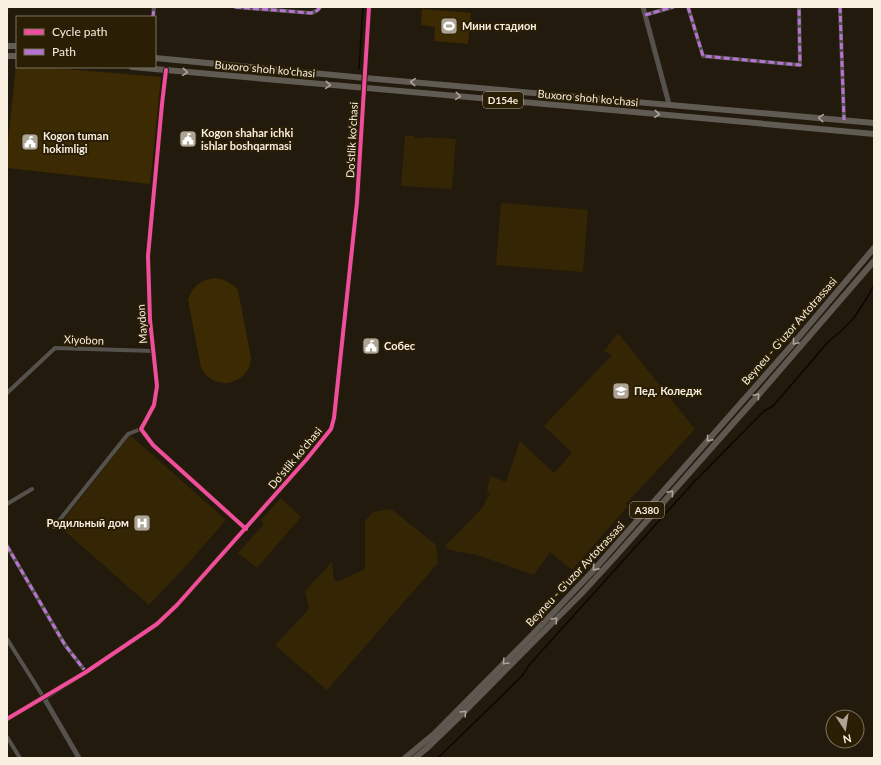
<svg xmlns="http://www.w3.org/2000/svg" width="881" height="765" viewBox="0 0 881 765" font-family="Lato,sans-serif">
<rect width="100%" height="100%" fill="#221a0c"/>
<g fill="#342505">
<path d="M405,136H414L415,138H423V137L456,139L452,189L401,186Z"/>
<path d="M501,203L588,210L583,272L496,265Z"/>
<path d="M618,333L695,429L626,504L628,506L572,570L550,552L534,575L474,554H470L450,550L445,546L482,508L490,493L487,491L490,476L506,482L520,441L554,473L572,453L544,426L612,355L604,351Z"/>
<path d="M130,435L226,520L184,568L149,605L59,526Z"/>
<path d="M281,498L301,517L257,568L238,553L264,524L261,520Z"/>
<path d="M391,509L436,545L438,563L327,690L275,645L309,609L305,591L332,562L334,581H339L365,569V521L373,512Z"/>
</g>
<g fill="#3b2a02">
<path d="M422,9L471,13L468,44L434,41L435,27L421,25Z"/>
<path d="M16,65H17V67H41L161,77L150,184L7,168V152Z"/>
<path d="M214,278C225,279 230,282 238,290L251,358C251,361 250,365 249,367C242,384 220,388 207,376C205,374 203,371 201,368L188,300C194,285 199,281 214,278Z"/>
</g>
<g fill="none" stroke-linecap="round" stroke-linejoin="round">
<g stroke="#100601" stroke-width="1.5">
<path d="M359,69L363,7"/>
<path d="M437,758L441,755L522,676L529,665L694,482L764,411L773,406L828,342L841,331L853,319L867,298L874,285"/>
</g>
<g stroke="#55524d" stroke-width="4">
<path d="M235,7L311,13C315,12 318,11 320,7"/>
<path d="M688,7L703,56L800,65L799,7"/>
<path d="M840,7L844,120"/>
<path d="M645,15L673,7"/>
<path d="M153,17L154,7"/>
<path d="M166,70L162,104L148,256L150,320L157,386L154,405L146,420L141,429L153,445L246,529"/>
<path d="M7,393L55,348L154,351"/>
<path d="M7,504L32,489"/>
<path d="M54,527L128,434L141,429"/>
<path d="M7,546L65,645L86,672"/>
<path d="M7,639L44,698L7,719"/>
<path d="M7,737L20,758"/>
</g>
<g stroke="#55524d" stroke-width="5">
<path d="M643,7L669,104"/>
<path d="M79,758L44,698L86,672L157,624L177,605L306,460L331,429L334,418L357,202L369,7"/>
</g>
<g stroke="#605b53" stroke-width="6">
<path d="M7,46H17"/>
<path d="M7,56H17"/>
<path d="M155,58L365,78L874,123"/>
<path d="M132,67L668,115L874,134"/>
</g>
<g stroke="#5e5850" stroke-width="6">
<path d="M405,758L434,734L532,635L592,572L792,345L874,248"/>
<path d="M415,758L427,748L458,718L581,594L614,558L761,392L874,261"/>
</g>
<g stroke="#b673d3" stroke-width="3" stroke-dasharray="6 3" stroke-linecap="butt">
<path d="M235,7L311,13C315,12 318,11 320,7"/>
<path d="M688,7L703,56L800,65L799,7"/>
<path d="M840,7L844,120"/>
<path d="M645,15L673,7"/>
<path d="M153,17L154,7"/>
<path d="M7,546L65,645L86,672"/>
</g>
<g stroke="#2a1e04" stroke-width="6">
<g id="cycleway">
<path d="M166,70L162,104L148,256L150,320L157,386L154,405L146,420L141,429L153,445L246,529"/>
<path d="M7,719L86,672L157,624L177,605L306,460L331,429L334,418L357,202L369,7"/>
</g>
</g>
<use href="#cycleway" stroke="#ef4d9e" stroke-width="4"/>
</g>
<defs><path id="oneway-chevron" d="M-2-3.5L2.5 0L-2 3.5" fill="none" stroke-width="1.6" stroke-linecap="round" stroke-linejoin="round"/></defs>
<g stroke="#aca59a">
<use href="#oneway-chevron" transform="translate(185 72) rotate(5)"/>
<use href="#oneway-chevron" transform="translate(413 82) rotate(-175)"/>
<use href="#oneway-chevron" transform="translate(328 85) rotate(5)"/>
<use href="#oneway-chevron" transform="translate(458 96) rotate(5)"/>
<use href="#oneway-chevron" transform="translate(657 114) rotate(5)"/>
<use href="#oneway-chevron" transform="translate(821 118) rotate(-175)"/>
</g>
<g stroke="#aba498">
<use href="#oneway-chevron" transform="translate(795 342) rotate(130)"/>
<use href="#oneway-chevron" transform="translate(757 396) rotate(-49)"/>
<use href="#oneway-chevron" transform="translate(709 439) rotate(131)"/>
<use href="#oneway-chevron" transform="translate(671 493) rotate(-49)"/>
<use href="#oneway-chevron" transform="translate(595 568) rotate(132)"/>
<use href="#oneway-chevron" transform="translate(555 620) rotate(-46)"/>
<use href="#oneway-chevron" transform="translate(505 662) rotate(135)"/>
<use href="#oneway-chevron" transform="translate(464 713) rotate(-45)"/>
</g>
<defs>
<g id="stadium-square" transform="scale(0.9)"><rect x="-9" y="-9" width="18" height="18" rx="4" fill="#ada496" stroke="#2a1e04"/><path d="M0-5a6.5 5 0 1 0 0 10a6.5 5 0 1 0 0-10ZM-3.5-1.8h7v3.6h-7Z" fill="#fff"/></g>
<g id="civic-square" transform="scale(0.9)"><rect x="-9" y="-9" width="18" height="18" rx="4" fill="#ada496" stroke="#2a1e04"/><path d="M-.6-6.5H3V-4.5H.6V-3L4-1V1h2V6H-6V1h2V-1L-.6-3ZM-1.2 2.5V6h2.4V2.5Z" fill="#fff"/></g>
<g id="university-square" transform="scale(0.9)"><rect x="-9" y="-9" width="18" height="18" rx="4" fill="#ada496" stroke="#2a1e04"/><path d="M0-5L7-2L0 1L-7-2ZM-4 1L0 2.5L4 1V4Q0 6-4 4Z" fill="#fff"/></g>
<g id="hospital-square" transform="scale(0.9)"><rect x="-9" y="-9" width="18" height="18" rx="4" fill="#ada496" stroke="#2a1e04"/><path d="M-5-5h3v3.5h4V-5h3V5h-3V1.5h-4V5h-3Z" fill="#fff"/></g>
</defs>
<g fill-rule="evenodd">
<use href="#stadium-square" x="449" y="26"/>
<use href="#civic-square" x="188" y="139"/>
<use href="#civic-square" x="30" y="142"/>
<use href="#civic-square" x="371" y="346"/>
<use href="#university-square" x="621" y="391"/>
<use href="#hospital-square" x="142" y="523"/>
</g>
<g text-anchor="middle" stroke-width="4" stroke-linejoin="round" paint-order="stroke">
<g fill="#2a1e04" stroke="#bab09e" stroke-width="1">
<rect x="483" y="92" width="40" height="16" rx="3"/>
<rect x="630" y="502" width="34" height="16" rx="3"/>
</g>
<g font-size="10" font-weight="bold" fill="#f8efe0">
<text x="503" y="104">D154e</text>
<text x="647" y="514">A380</text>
</g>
<g font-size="11" font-weight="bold" fill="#f8efe0" stroke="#2a1e04" text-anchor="start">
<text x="462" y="30">Мини стадион</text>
<text x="201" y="137">Kogon shahar ichki<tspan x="201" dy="13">ishlar boshqarmasi</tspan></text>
<text x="43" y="140">Kogon tuman<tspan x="43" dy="13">hokimligi</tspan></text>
<text x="384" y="350">Собеc</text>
<text x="634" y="395">Пед. Коледж</text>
<text x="129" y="527" text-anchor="end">Родильный дом</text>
</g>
<g font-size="11" fill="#f8efe0" stroke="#2a1e04">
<text transform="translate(265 69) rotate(5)" y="4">Buxoro shoh ko'chasi</text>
<text transform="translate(588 98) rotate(5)" y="4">Buxoro shoh ko'chasi</text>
<text transform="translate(352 140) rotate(-87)" y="4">Do‘stlik ko‘chasi</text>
<text transform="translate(142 324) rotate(-94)" y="4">Maydon</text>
<text transform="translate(789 331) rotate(-49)" y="4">Beyneu - G'uzor Avtotrassasi</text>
<text transform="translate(84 340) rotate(2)" y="4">Xiyobon</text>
<text transform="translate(295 458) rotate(-50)" y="4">Do‘stlik ko‘chasi</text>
<text transform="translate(575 574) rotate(-47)" y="4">Beyneu - G'uzor Avtotrassasi</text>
</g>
</g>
<rect width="881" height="765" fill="none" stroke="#f8efe0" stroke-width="16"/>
<rect x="16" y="16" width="140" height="52" fill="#2a1e04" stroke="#7c725c"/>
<rect x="24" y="29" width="20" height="6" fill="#ef4d9e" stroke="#7c725c"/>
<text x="52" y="36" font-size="12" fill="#f8efe0">Cycle path</text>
<rect x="24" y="49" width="20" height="6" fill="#b673d3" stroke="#7c725c"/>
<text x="52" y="56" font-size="12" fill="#f8efe0">Path</text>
<g transform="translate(845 729) rotate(168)"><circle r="19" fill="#2a1e04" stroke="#7c725c"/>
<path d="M0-3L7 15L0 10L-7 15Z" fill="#ada496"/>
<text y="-6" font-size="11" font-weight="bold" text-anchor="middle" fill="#f8efe0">N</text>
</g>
</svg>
